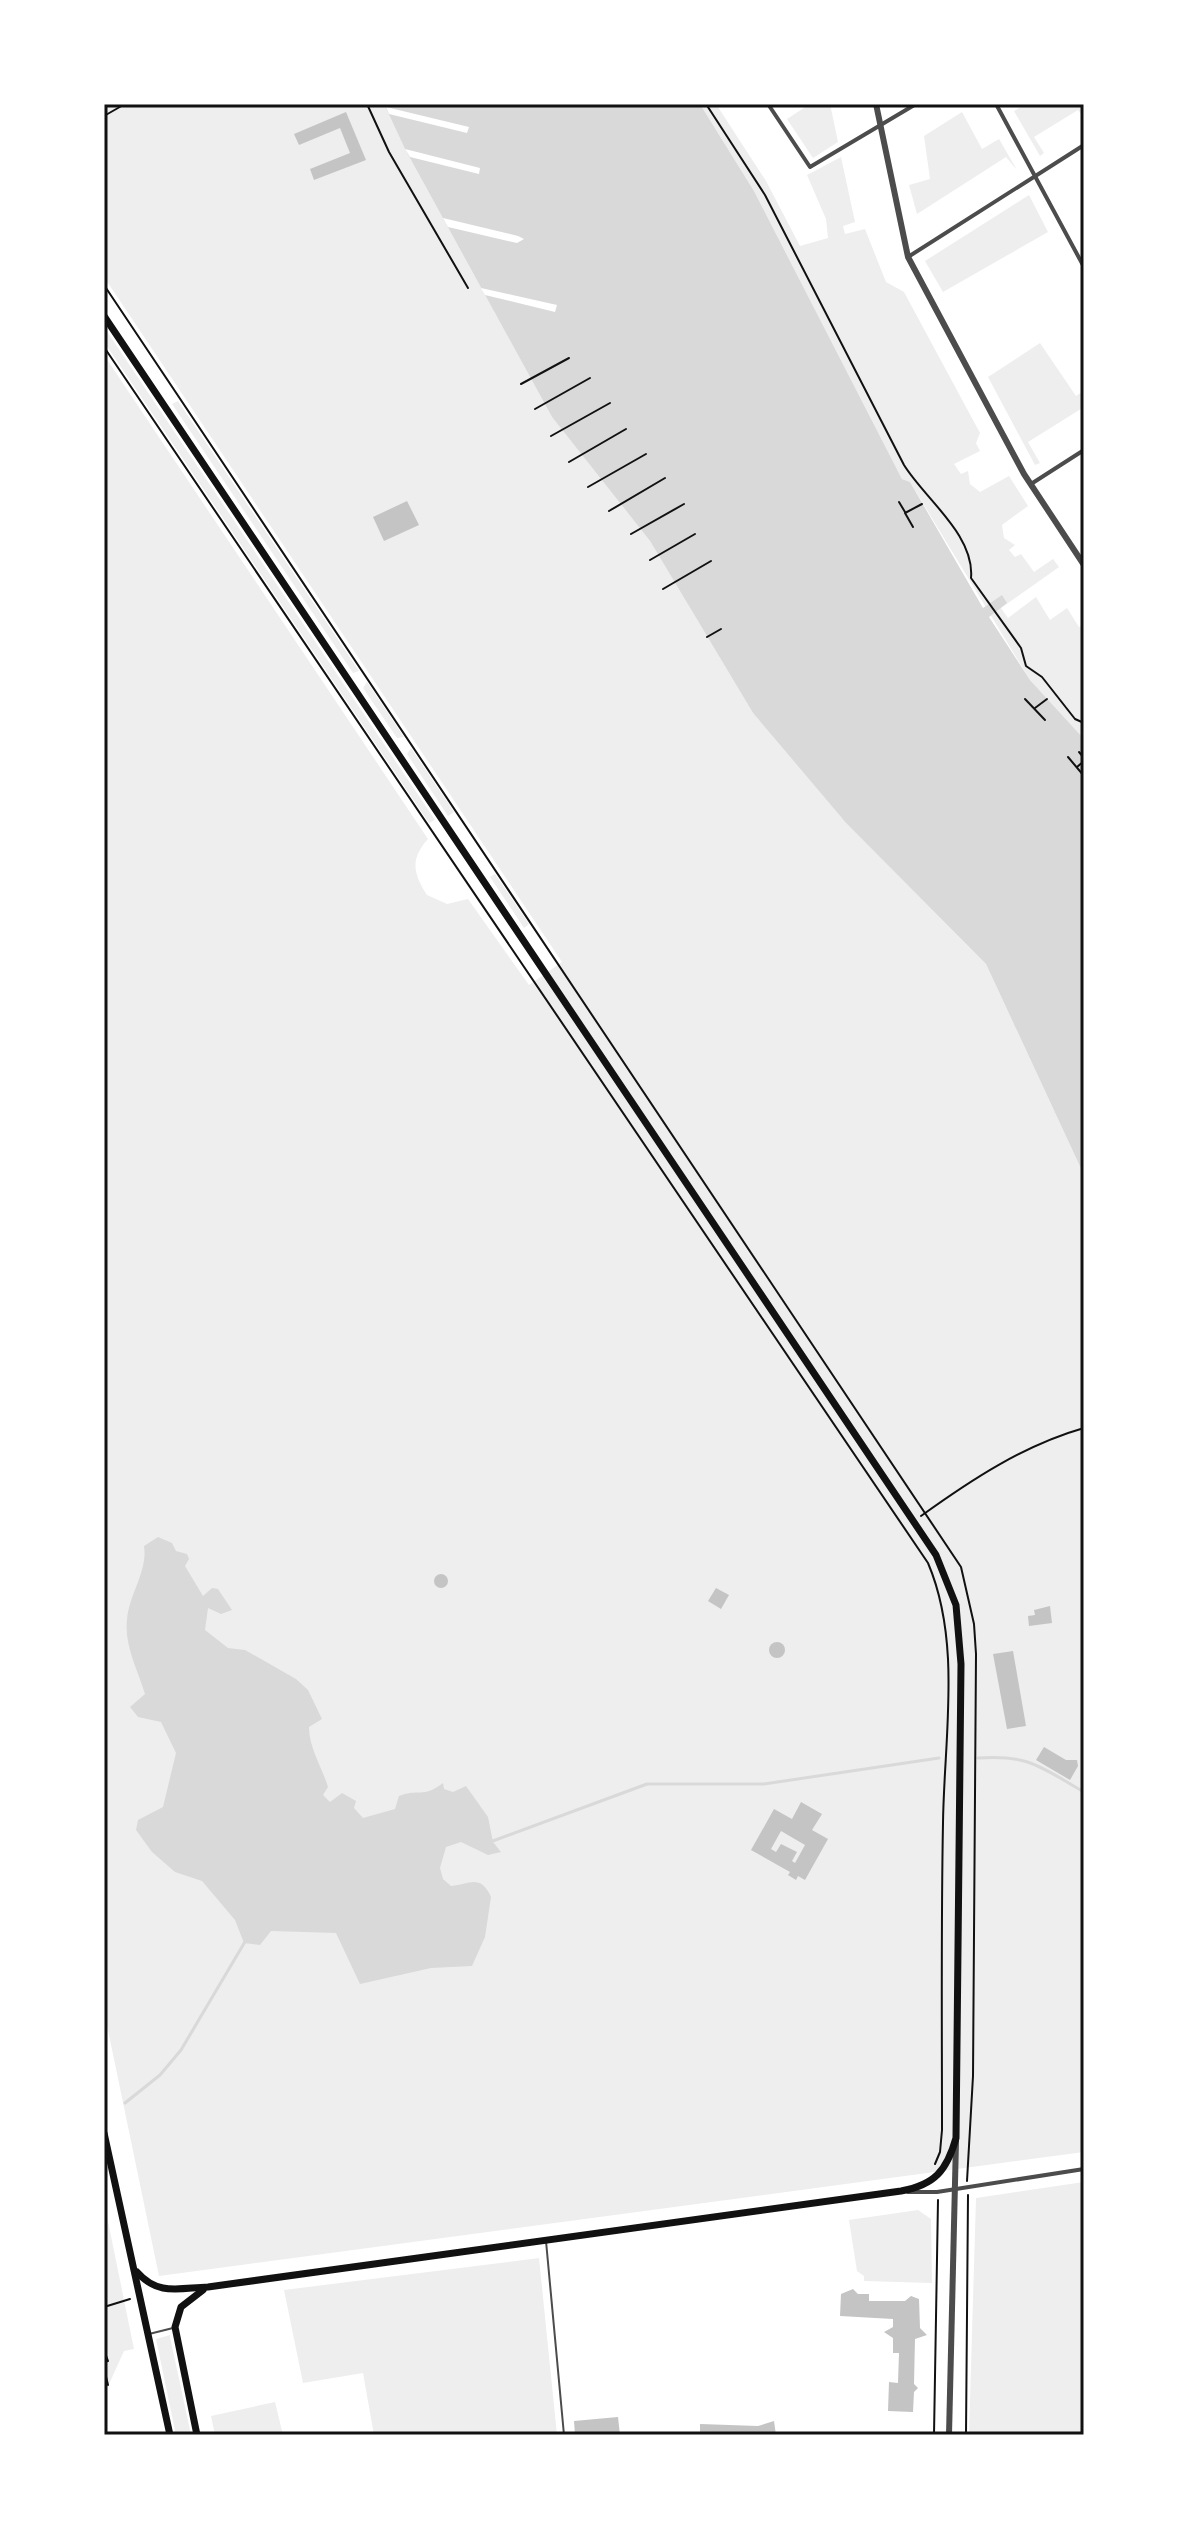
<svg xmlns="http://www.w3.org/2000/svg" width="1188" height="2539" viewBox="0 0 1188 2539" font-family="Ubuntu,sans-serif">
<rect width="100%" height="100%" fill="#fff"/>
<g fill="#eee">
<path d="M104,104H384L405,149L552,417L650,541L753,713L846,823L986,964L1084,1175V2152L159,2276L104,2011V355L428,839C410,859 413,873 427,895L447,904L468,899L529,985L562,962L104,277Z"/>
<path d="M700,104H716L766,181L800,246L828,238L826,219L807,175L841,157L855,222L843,226L845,234L865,229L886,282L904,292L980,433L976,443L980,451L954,464L961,474L968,471L970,484L980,492L1009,476L1028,506L1002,525L1004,538L1015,545L1009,550L1015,557L1021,554L1034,572L1053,559L1059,567L1001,608L1008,618L1036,597L1050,620L1067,608L1079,627L1082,626L1084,739L1030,680L910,482L902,479L754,191Z"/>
<path d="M810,104H830L838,142L813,158L787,119Z"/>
<path d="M1026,104H1084V118L1078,110L1034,137L1044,153L1040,156L1014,111Z"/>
<path d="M962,112L982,149L999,139L1017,170L1006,157L917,214L909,185L930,179L924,136Z"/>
<path d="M1029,195L1048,232L943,292L925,261Z"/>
<path d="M104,327L435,820L429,823L104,342Z"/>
<path d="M1040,343L1076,396L1084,391V407L1028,442L1040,463L1035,465L988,377Z"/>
<path d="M178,401L359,671L353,673L172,404Z"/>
<path d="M367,682L404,737L397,738L363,688Z"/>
<path d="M411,748L454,812L448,816L407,754Z"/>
<path d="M495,874L529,924L524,928L490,877Z"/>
<path d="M1084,2182V2435H969L976,2198Z"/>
<path d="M104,2202L134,2349L124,2351L104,2395Z"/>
<path d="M918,2210L931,2219L932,2283L864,2281V2276L857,2271L849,2220Z"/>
<path d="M539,2258L557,2435H374L363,2373L303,2383L284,2290Z"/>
<path d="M170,2335V2337L191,2435H176L156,2339Z"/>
<path d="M275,2402L283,2435H215L211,2416Z"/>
</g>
<g fill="#d9d9d9">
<path d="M384,104H700L754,191L902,479L910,482L983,608L1002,595L1007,603L989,617L1030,680L1084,739V1175L986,964L846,823L753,713L650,541L552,417L405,149Z"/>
<path d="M158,1537L172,1543L176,1551L187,1554L189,1559L185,1566L203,1596L212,1588L218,1589L232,1610L221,1614L208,1608L205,1630L228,1648L245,1650L296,1679L308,1690L322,1719L309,1727C309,1748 322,1767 328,1787L323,1795L330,1802L342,1793L356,1801L354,1808L363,1818L395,1809L399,1796C419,1788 422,1799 443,1783L444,1789L453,1792L466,1786L488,1817L493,1842L501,1852L488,1855L461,1842L446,1847L440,1868L443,1879L451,1886C469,1885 480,1873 491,1897L485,1937L472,1966L431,1968L360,1984L336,1933L271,1931L260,1945L244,1943L235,1920L202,1881L175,1872L152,1852L136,1830L138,1820L163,1807L176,1753L161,1722L138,1717L130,1707L145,1694C138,1671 124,1645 127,1620C129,1594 148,1571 144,1546Z"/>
</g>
<g fill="#fff">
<path d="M386,107L469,127L467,133L389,114Z"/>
<path d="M405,149L480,168L479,174L410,157Z"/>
<path d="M443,218L518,236L524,239L517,243L448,227Z"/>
<path d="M481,288L557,305L555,312L485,295Z"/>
</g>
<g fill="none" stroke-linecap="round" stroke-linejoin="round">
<g stroke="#d9d9d9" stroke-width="3">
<path d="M978,1758C1029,1754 1042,1768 1084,1792"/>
<path d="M490,1842L647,1784H764L939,1758"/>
<path d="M125,2103L160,2075L181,2050L246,1940"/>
</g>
</g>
<g fill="#c4c4c4" fill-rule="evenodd">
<path d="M346,112L366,160L314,180L310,169L350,153L340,128L299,145L294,134Z"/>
<path d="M407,501L419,525L384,541L373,517Z"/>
<circle cx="441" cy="1581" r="7"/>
<path d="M716,1588L729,1595L721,1609L708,1601Z"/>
<path d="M1050,1606L1052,1623L1029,1626L1028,1616L1035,1615L1034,1610Z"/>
<circle cx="777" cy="1650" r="8"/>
<path d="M1013,1651L1026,1726L1007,1729L993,1654Z"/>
<path d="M1044,1747L1066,1760H1077L1078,1766L1070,1780L1036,1760Z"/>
<path d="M801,1802L822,1814L812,1830L828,1839L805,1880L798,1876L796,1880L788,1875L790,1872L751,1850L774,1809L792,1819ZM781,1831L805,1845L795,1863L792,1861L797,1852L781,1844L776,1852L771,1849Z"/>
<path d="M853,2289L858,2294H869V2301H905L911,2296L919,2299L920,2328L927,2335L915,2339L914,2384L918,2388L914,2392L913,2412L888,2411L889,2382L898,2383L899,2353H893V2338L884,2332L893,2327V2319L840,2316L841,2294Z"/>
<path d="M618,2417L620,2435H575L574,2421Z"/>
<path d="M774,2421L776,2435H700V2424L758,2426Z"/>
</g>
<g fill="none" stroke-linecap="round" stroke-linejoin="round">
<g stroke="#111" stroke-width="2">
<path d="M367,104L389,152L468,288"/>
<path d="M706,104L765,195L904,465C925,499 975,535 971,578L1021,648L1026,666L1042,677L1075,719L1084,723"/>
<path d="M104,116L125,104"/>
<path d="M104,285L961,1567L974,1624L976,1654L973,2076L967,2181"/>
<path d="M104,347L928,1563C962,1643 944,1738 943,1823C941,1925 942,2028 942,2130L940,2152L935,2164"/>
<path d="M521,384L569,358"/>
<path d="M535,409L590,378"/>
<path d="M551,436L610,403"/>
<path d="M569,462L626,429"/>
<path d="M588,487L646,454"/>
<path d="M899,502L905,512"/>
<path d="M609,511L665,478"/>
<path d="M913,527L905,513L922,504"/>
<path d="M631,534L684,504"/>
<path d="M650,560L695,534"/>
<path d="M663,589L711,561"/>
<path d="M707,637L721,629"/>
<path d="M1025,699L1045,720"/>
<path d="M1035,708L1047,699"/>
<path d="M1079,752L1084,758"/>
<path d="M1068,757L1084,776"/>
<path d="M1077,767L1084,761"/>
<path d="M921,1516C971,1480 1024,1445 1084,1428"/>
<path d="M104,2307L130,2299"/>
<path d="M104,2350L108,2361L104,2362"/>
<path d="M104,2368L108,2385"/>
<path d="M934,2435L938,2200"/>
<path d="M966,2435L968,2195"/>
</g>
<g stroke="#4c4c4c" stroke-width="2">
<path d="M546,2241L564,2435"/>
<path d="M149,2334L173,2328"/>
</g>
<g stroke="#4c4c4c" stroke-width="4">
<path d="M768,104L810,167L916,104"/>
<path d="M996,104L1084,267"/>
<path d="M908,257L1084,145"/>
<path d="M1031,484L1084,450"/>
<path d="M908,2192H937L1084,2169"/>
</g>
<g stroke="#4c4c4c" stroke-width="6">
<path d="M876,104L908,257L1024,474L1084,565"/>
<path d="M949,2435L956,2141"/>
</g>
<g stroke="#111" stroke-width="7">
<path d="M104,316L936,1555L956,1605L961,1664L956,2138C947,2170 935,2185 901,2191L208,2287C179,2288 158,2296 137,2272"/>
<path d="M104,2133L170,2435"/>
<path d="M197,2435L175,2327L181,2307L203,2290"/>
</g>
</g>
<rect width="1188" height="2539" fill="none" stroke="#ffffff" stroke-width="212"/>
<rect x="106" y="106" width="976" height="2327" fill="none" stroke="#111" stroke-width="3"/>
</svg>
